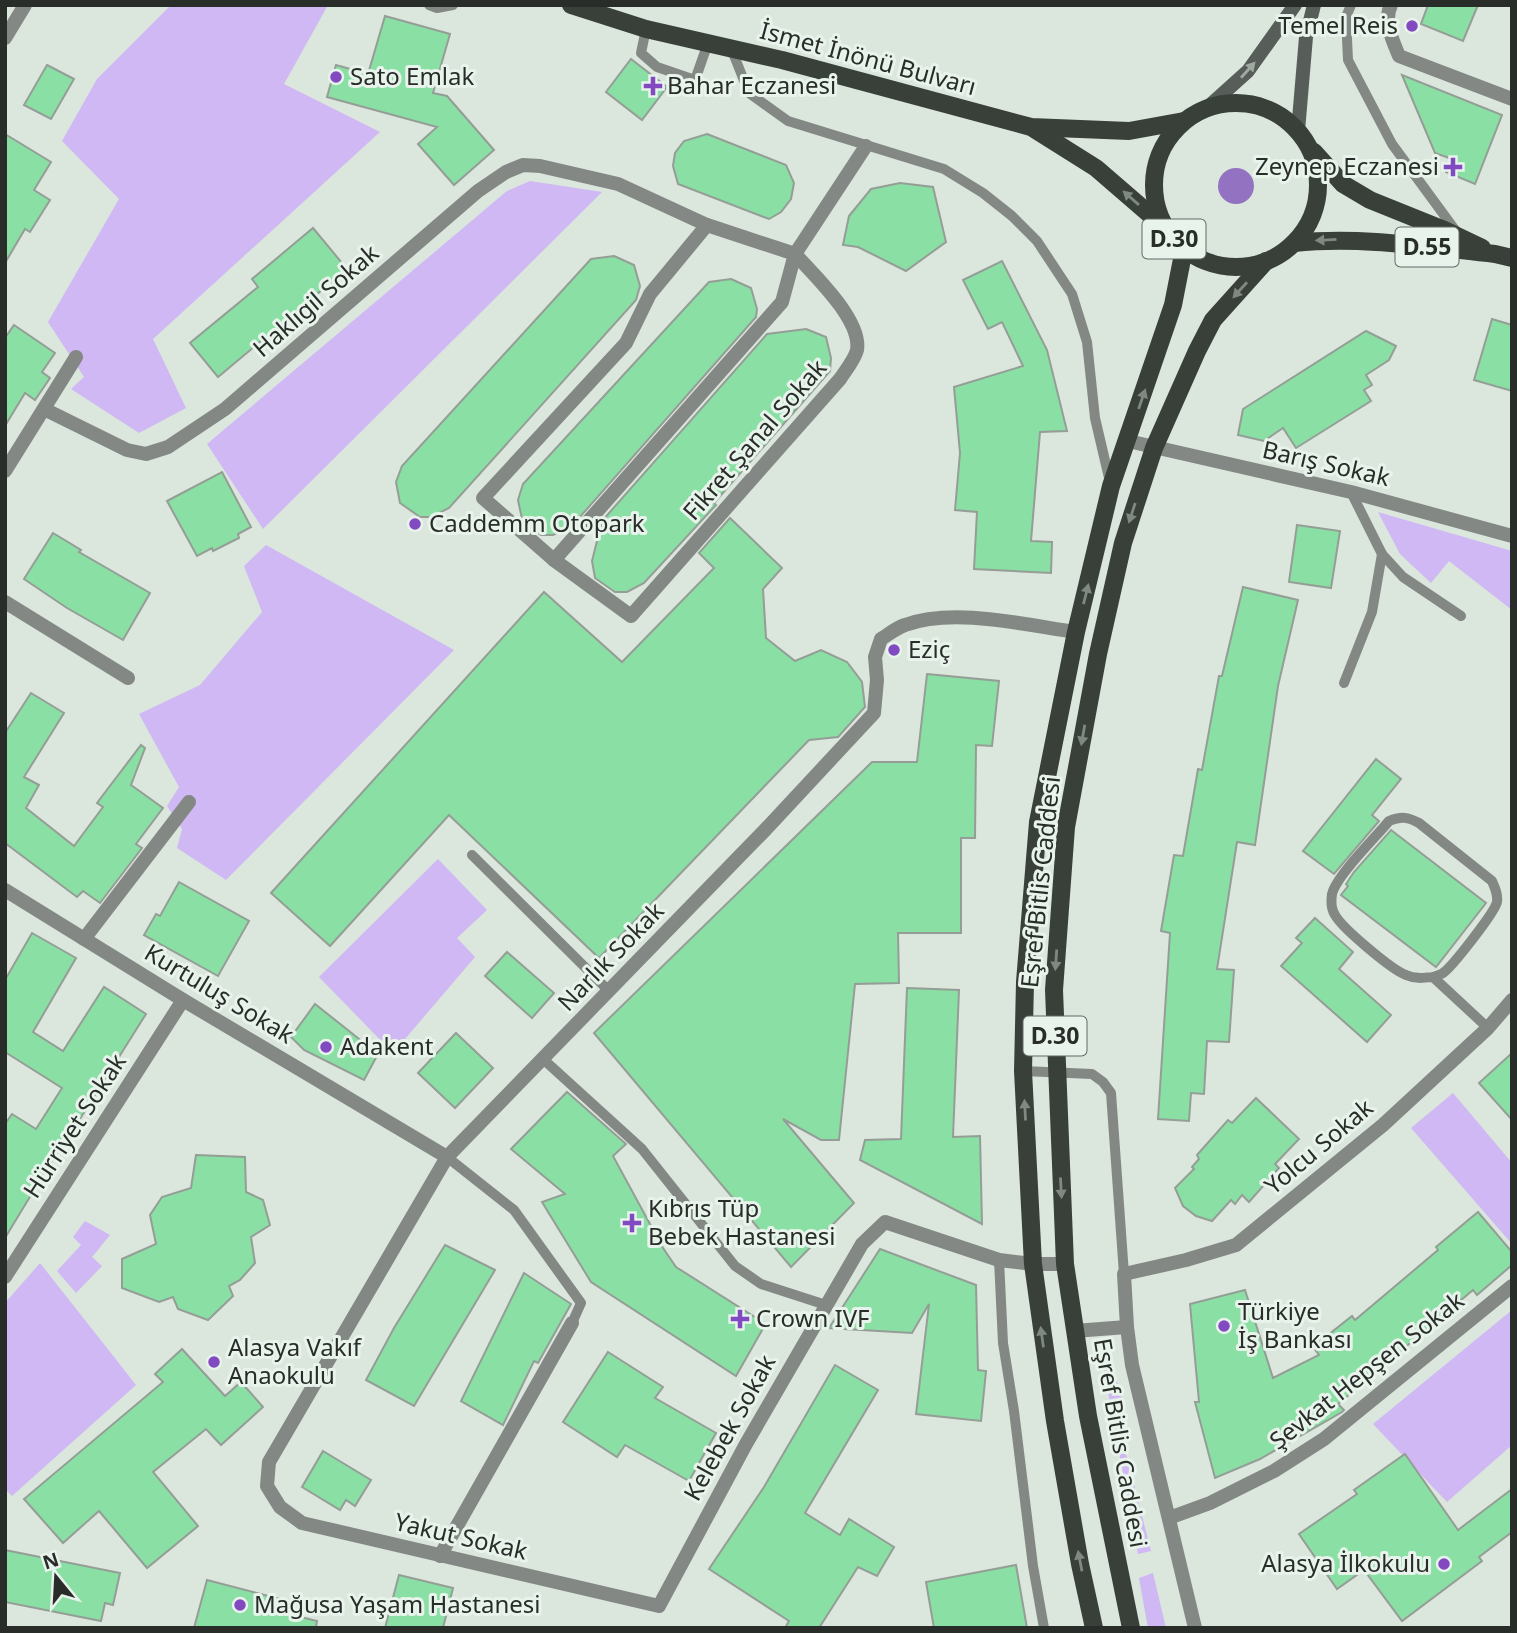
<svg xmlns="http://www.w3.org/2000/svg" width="1517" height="1633" viewBox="0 0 1517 1633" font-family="'Noto Sans',sans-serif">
<rect width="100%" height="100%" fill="#dbe6dd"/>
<g fill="#cfb8f3">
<path d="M171,5H328L284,84L380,132L153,339L186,408L139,433L71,389L84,377L48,322L119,199L62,141L97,79Z"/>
<path d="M530,181L602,192L263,529L207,444L507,191Z"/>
<path d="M1378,512L1512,551V610L1449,561L1431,583L1400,554Z"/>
<path d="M266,545L454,650L226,880L177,848L182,829L167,806L179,787L139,714L200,685L262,612L244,566Z"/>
<path d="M438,859L487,910L457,938L475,957L393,1053L319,977Z"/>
<path d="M1453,1093L1512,1163V1244L1411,1128Z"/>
<path d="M85,1221L110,1235L92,1257L102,1266L76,1293L57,1271L81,1245L73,1237Z"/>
<path d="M40,1263L136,1385L12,1496L5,1489V1303Z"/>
<path d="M1512,1310V1445L1447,1502L1373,1424Z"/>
<path d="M1104,1370L1114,1371L1125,1409L1118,1423L1151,1551L1138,1554Z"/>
<path d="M1153,1573L1166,1628H1148L1139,1578Z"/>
</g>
<circle fill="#9373c1" cx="1236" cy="186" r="18"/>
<g fill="#8ae0a4" stroke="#949e96" stroke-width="2">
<path d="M1428,5H1478L1463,41L1421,24Z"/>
<path d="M385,16L450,34L433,93L447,96L494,150L454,185L418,144L437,127L327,97L336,65L368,74Z"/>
<path d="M631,59L667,87L642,120L606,92Z"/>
<path d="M47,65L74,79L51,119L24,105Z"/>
<path d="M1402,75L1502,115L1475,184L1446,172L1452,159L1435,153Z"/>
<path d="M5,134L51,162L34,190L50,200L30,232L25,229L5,263Z"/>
<path d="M707,134L786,165L794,183L791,199L781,212L769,219L678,184L673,166L675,153L684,141Z"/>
<path d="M900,183L933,187L946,242L906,271L858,247L843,245L849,216L871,189Z"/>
<path d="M313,228L347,269L218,377L190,343L258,287L252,279Z"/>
<path d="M614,256L634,265L640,286L636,300L449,508L431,517H420L400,503L396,482L402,466L591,259Z"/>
<path d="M1002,261L1047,350L1067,431L1040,432L1031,541L1052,542L1051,573L974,569L977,512L955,510L960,453L954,387L1023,366L1002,322L988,329L963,280Z"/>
<path d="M731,279L751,288L757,309L756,317L572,526L553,535H541L535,531L522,519L518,500L523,484L709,282Z"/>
<path d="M1492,319L1512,325V391L1474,380Z"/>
<path d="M14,325L55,353L42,372L50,378L35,400L25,393L5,426V338Z"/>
<path d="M806,329L826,337L831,358L830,371L714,503L716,505L644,583L627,592H615L595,578L592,561L602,521L767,334Z"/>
<path d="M1366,331L1396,346L1389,360L1366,375L1372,385L1364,390L1371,401L1296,448L1283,428L1264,441L1238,435L1243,409Z"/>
<path d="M222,472L251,527L238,534L239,538L213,551L212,548L197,556L167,501Z"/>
<path d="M730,518L782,568L763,589L766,638L795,661L821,650L847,662L862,682L865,707L838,737L809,740L599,958L449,815L330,946L271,893L544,592L622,662L714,568L699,553Z"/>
<path d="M1297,525L1340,531L1331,588L1289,582Z"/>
<path d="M53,533L81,550L79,552L150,593L123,640L67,608L24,579Z"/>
<path d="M1243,587L1298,600L1278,686L1255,845L1237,842L1217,969L1234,970L1229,1042L1207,1041L1204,1094L1191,1093L1189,1121L1158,1119L1170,933L1161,931L1174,855L1183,856L1198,769L1202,770L1219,676H1222Z"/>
<path d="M927,674L999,681L992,746L976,745L975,838H961V933H898L899,983L855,984L839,1140H821L783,1119L854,1203L791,1267L594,1033L872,762H917Z"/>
<path d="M31,693L64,713L24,777L39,785L26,808L74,846L103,807L97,803L141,745L145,748L131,785L163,808L136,844L142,848L100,903L83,891L77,897L5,843V733Z"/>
<path d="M1376,759L1401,779L1372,815L1379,821L1334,874L1303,851Z"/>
<path d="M1391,830L1486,903L1436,967L1341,895L1348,886L1346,884L1354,872Z"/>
<path d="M179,882L249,921L218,976L144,935L156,914L160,916Z"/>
<path d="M1315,918L1353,952L1339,969L1391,1015L1367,1042L1281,966L1302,943L1296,938Z"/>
<path d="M32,933L76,958L33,1032L63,1051L104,987L146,1014L73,1130L71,1129L5,1238V1124L12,1114L36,1129L62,1088L5,1052V980Z"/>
<path d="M507,952L554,993L532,1018L485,976Z"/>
<path d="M907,988L959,990L953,1137L980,1136L982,1224L860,1160L865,1140L901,1139Z"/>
<path d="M315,1004L378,1054L364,1080L304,1050L291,1037Z"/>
<path d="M456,1033L493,1068L455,1108L418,1073Z"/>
<path d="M1512,1053V1120L1479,1083Z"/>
<path d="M567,1092L626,1144L613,1156L663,1248L676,1267L769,1326L765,1325L736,1376L591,1282L542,1202L565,1194L511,1149Z"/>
<path d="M1256,1098L1299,1139L1275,1164L1279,1168L1249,1202L1242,1195L1235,1204L1231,1200L1212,1221L1196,1216L1183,1206L1175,1188L1194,1169L1192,1167L1199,1159L1197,1155L1228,1120L1232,1123Z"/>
<path d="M196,1155L245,1157L246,1192L263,1200L270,1225L251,1237L255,1263L240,1280L229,1286L233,1296L208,1320L178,1309L173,1297L159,1302L122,1288V1259L156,1244L150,1215L162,1197L191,1188Z"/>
<path d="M1478,1212L1512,1252V1265L1477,1295L1473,1290L1338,1404L1344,1410L1342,1412L1260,1459L1215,1478L1195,1402H1199L1190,1304L1245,1290L1273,1378L1319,1355L1313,1347L1352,1316L1355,1320L1438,1250L1436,1247Z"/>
<path d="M445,1245L495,1270L414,1406L366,1380L394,1328Z"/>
<path d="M880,1249L976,1285L978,1370L986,1371L981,1421L916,1414L929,1304L912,1333L829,1328Z"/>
<path d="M524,1273L571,1304L538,1363L534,1361L503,1425L461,1401Z"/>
<path d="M182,1349L225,1396L241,1382L263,1407L221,1445L206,1429L153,1472L198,1526L147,1568L99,1511L63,1543L24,1499L163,1382L155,1374Z"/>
<path d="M608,1352L663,1387L655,1398L716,1433L689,1481L625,1445L617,1457L563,1422Z"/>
<path d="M835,1365L878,1390L805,1513L840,1535L849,1519L894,1547L877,1576L858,1567L819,1628H785L789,1621L709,1569L764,1487Z"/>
<path d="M323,1451L371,1480L355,1506L346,1500L340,1510L302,1487Z"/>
<path d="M1405,1454L1458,1530L1512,1489V1532L1479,1557L1482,1561L1402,1621L1364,1570L1337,1589L1299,1534L1357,1494L1354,1490Z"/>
<path d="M5,1550L120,1573L113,1605L105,1603L101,1621L5,1602Z"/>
<path d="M1016,1565L1027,1628H934L926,1582Z"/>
<path d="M399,1575L453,1588L443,1628H385Z"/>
<path d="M207,1580L280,1599L277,1611L317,1621L316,1628H194Z"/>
</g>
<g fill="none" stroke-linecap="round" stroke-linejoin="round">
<g stroke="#848885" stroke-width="10">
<path d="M429,5L437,8L453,5"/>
<path d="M1351,5L1346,17L1348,60L1392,144L1458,234"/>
<path d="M646,29L641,53L657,67L695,80L708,43"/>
<path d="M731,48L749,93L788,121L944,169L983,193L1012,216L1037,241L1072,294L1087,342L1095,418L1110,482"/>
<path d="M1351,492L1382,554L1403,577L1461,616"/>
<path d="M1344,683L1372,612L1382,554"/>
<path d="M472,855L609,991"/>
<path d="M1433,977C1423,978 1415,979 1406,975C1392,970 1342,928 1335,915C1331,909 1331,901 1332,894C1336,876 1376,837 1389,821C1401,816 1408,817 1419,823L1492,881C1495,888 1498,894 1497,902C1495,912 1452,967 1443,973C1442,974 1434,977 1433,977L1488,1028"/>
<path d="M543,1059L642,1149L735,1266L761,1284L826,1305"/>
<path d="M1023,1071L1092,1074L1103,1082L1111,1093L1124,1274"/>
<path d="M447,1157L514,1210L581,1303L572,1323"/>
<path d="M999,1260L1003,1343L1014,1411L1033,1566L1044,1628"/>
</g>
<g stroke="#848885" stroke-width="14">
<path d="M1391,5C1383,21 1393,41 1399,56L1512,99"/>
<path d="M5,38L25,5"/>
<path d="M795,254L707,225L650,294L626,343L483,498L554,560L782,302L795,254L866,146"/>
<path d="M44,409L127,450L146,454L168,447L225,409L478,191L506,172L523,165L540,166L618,184L707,225"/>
<path d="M1128,441L1351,492L1512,536"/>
<path d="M5,471L76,357"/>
<path d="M554,560L631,616L840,379C846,370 855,359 857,350C862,320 814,275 795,254"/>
<path d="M5,602L128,678"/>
<path d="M5,890L183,1000L447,1157"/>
<path d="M84,939L189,802"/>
<path d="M1065,1264H1033L999,1260L885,1222L862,1244L746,1444L659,1606L302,1523L280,1507L267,1486L269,1462L447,1157L765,830L874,713L877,680L875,657L881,639C889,634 896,628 905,625C954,607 1025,625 1076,632"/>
<path d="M5,1277L183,1000"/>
<path d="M1074,1331L1127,1327"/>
<path d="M1169,1518L1210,1503L1274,1471L1324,1439L1512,1286"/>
<path d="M440,1556L572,1323"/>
<path d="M1195,1628L1132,1365L1127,1327L1124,1274L1186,1260L1236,1245L1383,1125L1488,1028L1512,1000"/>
</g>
<g stroke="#575e59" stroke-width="14">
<path d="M1208,107L1248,71L1295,5"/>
<path d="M1298,131L1306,37L1314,5"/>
</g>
<g stroke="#39403a" stroke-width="18">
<path d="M571,5L646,29L782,60L1031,127L1129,131L1184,121"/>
<circle cx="1236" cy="185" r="82"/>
<path d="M1034,129L1096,168L1162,225"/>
<path d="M1314,152L1343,184L1370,200L1442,229L1482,248"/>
<path d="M1294,243C1361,236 1428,247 1495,254L1512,258"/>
<path d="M1094,1628L1080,1564L1055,1421L1033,1264L1023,1071L1025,982L1038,822L1076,632L1111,486L1173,305L1184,249"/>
<path d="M1131,1628L1088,1416L1065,1264L1054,990L1066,827L1098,654L1123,543L1154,448L1197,351L1213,320L1266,261"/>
</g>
</g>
<defs><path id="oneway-solid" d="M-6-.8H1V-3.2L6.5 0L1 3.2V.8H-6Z" transform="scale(1.75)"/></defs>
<use fill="#a0a8a2" href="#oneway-solid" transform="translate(1248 70) rotate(-48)"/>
<g fill="#7f8881">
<use href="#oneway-solid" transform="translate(1131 198) rotate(-139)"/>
<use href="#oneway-solid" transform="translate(1326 240) rotate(177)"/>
<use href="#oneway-solid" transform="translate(1240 290) rotate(132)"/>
<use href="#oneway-solid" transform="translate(1142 399) rotate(-71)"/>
<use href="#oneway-solid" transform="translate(1132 513) rotate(108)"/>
<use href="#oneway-solid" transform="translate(1086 594) rotate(-76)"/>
<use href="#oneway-solid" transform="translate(1083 735) rotate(100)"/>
<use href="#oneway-solid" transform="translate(1056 960) rotate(94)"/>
<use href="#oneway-solid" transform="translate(1025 1110) rotate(-93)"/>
<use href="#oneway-solid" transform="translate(1061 1188) rotate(87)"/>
<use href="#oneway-solid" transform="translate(1042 1337) rotate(-98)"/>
<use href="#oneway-solid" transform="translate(1080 1561) rotate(-101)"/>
</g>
<g fill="#824ac1" stroke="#e8f3eb" stroke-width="2.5">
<circle cx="1412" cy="26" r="7"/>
<circle cx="336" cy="77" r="7"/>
<path d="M649.5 75.5h7v7h7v7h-7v7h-7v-7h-7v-7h7z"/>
<path d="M1449.5 156.5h7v7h7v7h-7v7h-7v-7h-7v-7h7z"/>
<circle cx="415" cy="524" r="7"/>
<circle cx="894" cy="650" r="7"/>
<circle cx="326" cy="1047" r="7"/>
<path d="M628.5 1212.5h7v7h7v7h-7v7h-7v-7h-7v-7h7z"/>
<path d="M736.5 1308.5h7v7h7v7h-7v7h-7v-7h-7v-7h7z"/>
<circle cx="1224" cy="1326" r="7"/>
<circle cx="214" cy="1362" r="7"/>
<circle cx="1444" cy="1564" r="7"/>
<circle cx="240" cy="1605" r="7"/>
</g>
<g text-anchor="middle" stroke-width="6" stroke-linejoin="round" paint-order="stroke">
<g fill="#e8f3eb" stroke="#626864" stroke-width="2">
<rect x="1142.5" y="219.5" width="63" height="39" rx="5"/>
<rect x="1395.5" y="227.5" width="63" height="39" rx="5"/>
<rect x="1023.5" y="1016.5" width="63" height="39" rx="5"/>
</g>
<g font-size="23" font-weight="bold" fill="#292d2a">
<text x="1174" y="247">D.30</text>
<text x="1427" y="255">D.55</text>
<text x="1055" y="1044">D.30</text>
</g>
<g font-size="24" fill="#292d2a" stroke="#e8f3eb" text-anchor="start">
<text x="1398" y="34" text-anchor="end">Temel Reis</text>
<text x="350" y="85">Sato Emlak</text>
<text x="667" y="94">Bahar Eczanesi</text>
<text x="1439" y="175" text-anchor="end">Zeynep Eczanesi</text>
<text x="429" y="532">Caddemm Otopark</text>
<text x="908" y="658">Eziç</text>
<text x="340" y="1055">Adakent</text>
<text x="648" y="1217">Kıbrıs Tüp<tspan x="648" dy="28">Bebek Hastanesi</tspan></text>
<text x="1238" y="1320">Türkiye<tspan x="1238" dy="28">İş Bankası</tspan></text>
<text x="756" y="1327">Crown IVF</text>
<text x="228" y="1356">Alasya Vakıf<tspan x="228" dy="28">Anaokulu</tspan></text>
<text x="1430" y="1572" text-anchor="end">Alasya İlkokulu</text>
<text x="254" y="1613">Mağusa Yaşam Hastanesi</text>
</g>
<g font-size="24" fill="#292d2a" stroke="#e8f3eb">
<text transform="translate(868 59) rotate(15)" y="8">İsmet İnönü Bulvarı</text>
<text transform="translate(316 301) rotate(-41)" y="8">Haklıgil Sokak</text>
<text transform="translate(755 440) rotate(-49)" y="8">Fikret Şanal Sokak</text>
<text transform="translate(1326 464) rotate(13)" y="8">Barış Sokak</text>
<text transform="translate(1041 882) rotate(-84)" y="8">Eşref Bitlis Caddesi</text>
<text transform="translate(611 957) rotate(-46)" y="8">Narlık Sokak</text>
<text transform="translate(219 994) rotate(31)" y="8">Kurtuluş Sokak</text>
<text transform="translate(75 1126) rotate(-57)" y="8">Hürriyet Sokak</text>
<text transform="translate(1319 1147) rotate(-40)" y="8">Yolcu Sokak</text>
<text transform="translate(1367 1371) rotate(-38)" y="8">Şevkat Hepşen Sokak</text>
<text transform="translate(730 1428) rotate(-61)" y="8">Kelebek Sokak</text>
<text transform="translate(1120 1443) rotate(80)" y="8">Eşref Bitlis Caddesi</text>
<text transform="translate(461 1537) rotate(13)" y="8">Yakut Sokak</text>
</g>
</g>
<rect width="1517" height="1633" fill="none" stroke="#292d2a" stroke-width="14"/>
<g transform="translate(56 1577) rotate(342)" stroke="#e8f3eb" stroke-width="5" paint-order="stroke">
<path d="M0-5L12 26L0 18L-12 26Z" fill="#292d2a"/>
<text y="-10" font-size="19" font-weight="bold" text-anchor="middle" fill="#292d2a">N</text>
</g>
</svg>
